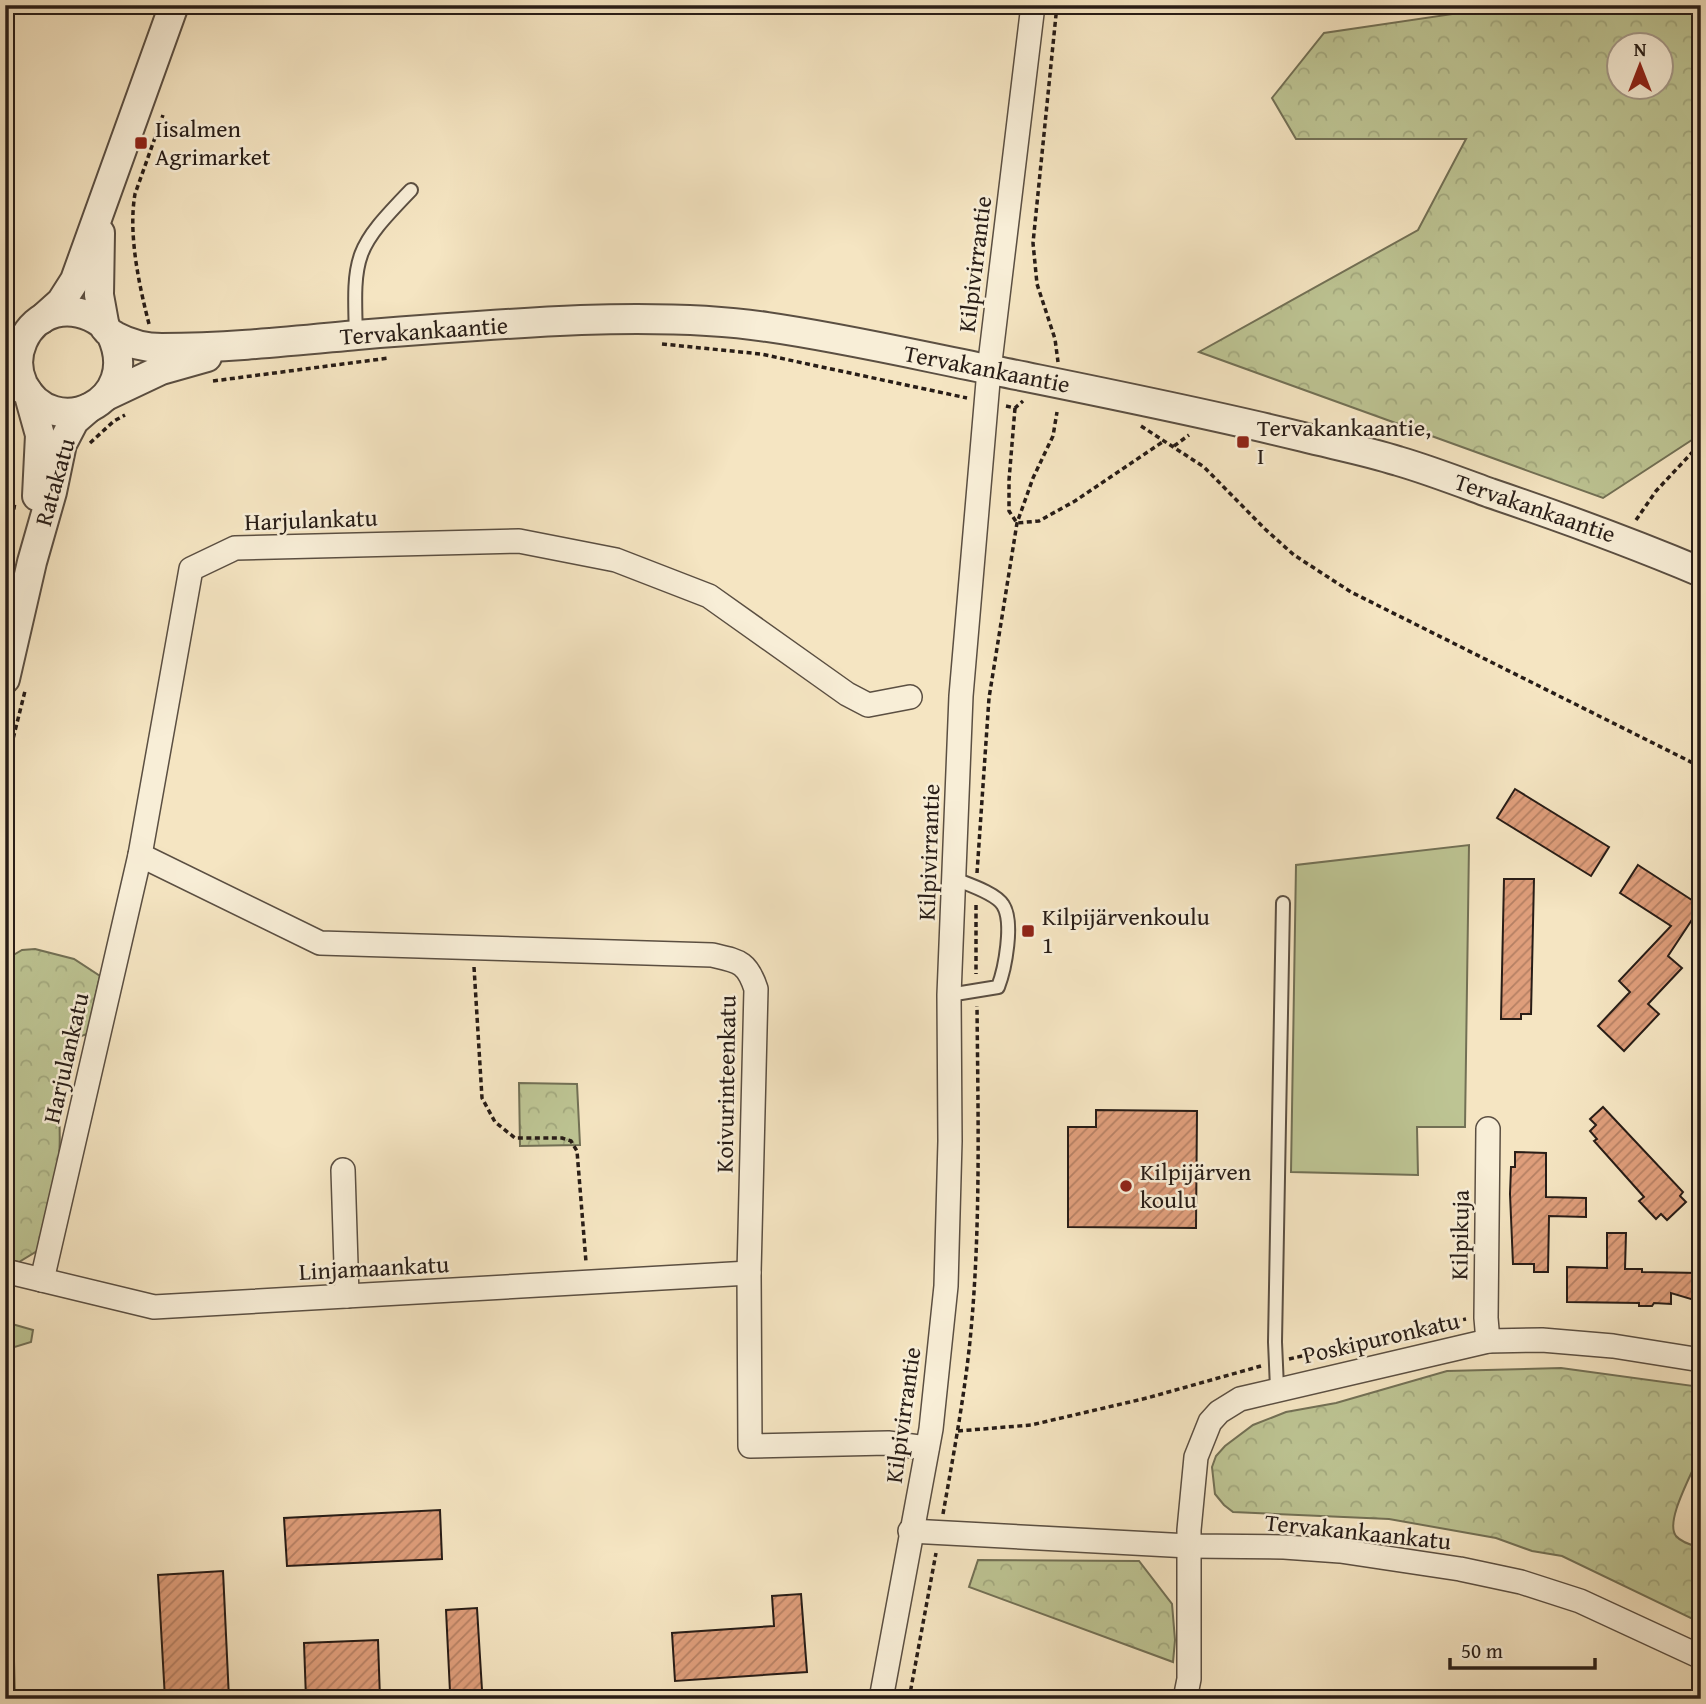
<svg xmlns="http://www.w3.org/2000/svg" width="1706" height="1704" viewBox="0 0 1706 1704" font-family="'Gentium Book Plus',serif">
<defs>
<pattern id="forest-crowns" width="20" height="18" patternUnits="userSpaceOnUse" patternTransform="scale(1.75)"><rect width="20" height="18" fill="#bdc493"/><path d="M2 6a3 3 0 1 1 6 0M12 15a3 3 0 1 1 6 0" fill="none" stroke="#a2a87e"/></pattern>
<pattern id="building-hatch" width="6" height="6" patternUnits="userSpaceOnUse" patternTransform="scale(1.75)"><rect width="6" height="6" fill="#df9e7b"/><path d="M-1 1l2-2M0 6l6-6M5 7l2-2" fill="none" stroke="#b58064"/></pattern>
</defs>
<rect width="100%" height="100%" fill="#f5e5c2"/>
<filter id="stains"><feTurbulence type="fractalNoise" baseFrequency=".00286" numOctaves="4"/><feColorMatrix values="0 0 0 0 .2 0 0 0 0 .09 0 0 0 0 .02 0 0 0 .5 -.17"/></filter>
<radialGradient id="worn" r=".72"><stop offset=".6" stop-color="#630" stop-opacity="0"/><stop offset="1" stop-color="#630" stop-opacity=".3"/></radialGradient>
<g fill="url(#forest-crowns)" stroke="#727055" stroke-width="2" fill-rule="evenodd">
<path d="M1453,5H1701V434L1603,498L1199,352L1418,230L1466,139H1296L1272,98L1324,33L1453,14ZM1618,46H1660V88H1618Z"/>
<path d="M35,949L74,959L100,976L87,1034L73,1039C50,1073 63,1118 59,1156C55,1188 44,1220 37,1251L19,1262L5,1259V960L22,950Z"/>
<path d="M519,1083L577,1084L580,1145L520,1146Z"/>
<path d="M5,1322L33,1330L31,1342L5,1350Z"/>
<path d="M1561,1368L1701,1387C1701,1406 1705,1436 1700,1453C1694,1471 1664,1521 1676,1536C1682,1543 1692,1545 1701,1548V1623L1562,1556L1532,1551L1496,1538L1389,1519L1233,1512L1224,1505L1215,1494L1212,1467L1216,1456L1225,1446L1253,1425L1286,1412L1336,1403L1447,1371Z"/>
<path d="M5,1424L10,1447L11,1541L5,1544Z"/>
<path d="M11,1544L15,1699H5V1547Z"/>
<path d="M978,1560L1139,1561L1172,1604L1175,1640L1173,1662L969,1587Z"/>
</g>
<path fill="#bdc493" stroke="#727055" stroke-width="2" d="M1469,845L1465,1127H1417L1418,1175L1291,1172L1296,865Z"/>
<g fill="url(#building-hatch)" stroke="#281d17" stroke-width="2">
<path d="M1515,789L1609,847L1591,876L1497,818Z"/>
<path d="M1638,865L1701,906L1668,956L1682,968L1648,1004L1659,1014L1624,1051L1598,1026L1630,992L1619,981L1671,926L1620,893Z"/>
<path d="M1504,879H1534L1531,1014H1521V1019H1501Z"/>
<path d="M1603,1107L1683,1192L1680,1196L1686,1202L1667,1220L1661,1214L1656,1219L1639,1201L1644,1197L1594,1141L1597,1139L1590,1131L1596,1125L1590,1119Z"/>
<path d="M1096,1110L1197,1111L1196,1228L1068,1227V1127H1096Z"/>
<path d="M1515,1152L1546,1153V1197L1586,1198V1217L1549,1216L1548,1272H1534V1264H1513L1510,1194L1511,1167H1515Z"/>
<path d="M1607,1233H1626L1625,1269H1642V1272L1701,1273V1302L1671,1293V1304L1654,1303L1652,1306H1639V1303L1567,1302V1267L1607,1268Z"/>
<path d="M440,1510L442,1559L287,1566L284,1518Z"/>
<path d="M223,1571L229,1699H165L158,1575Z"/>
<path d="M801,1594L807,1672L675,1681L672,1633L774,1626L772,1596Z"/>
<path d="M477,1608L482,1690L450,1692L446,1610Z"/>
<path d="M378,1640L380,1699H306L304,1643Z"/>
</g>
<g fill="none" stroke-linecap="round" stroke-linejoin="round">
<g stroke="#5b4f42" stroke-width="16">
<g id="service">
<path d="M356,335C353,254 355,248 411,190"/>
<path d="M949,995L998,987C1005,969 1014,922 1003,905C996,893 967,884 955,879"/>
<path d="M1277,1388L1275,1342L1283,903"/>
</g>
</g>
<g stroke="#5b4f42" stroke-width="26">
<g id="minor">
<path d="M140,855L320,943L712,955C738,961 747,961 756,989L749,1273L750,1446L888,1443L927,1448"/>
<path d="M1488,1129L1486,1318L1488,1341"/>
<path d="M343,1170L347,1296"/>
<path d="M5,1271L154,1307L749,1273"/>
<path d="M42,1280L140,855L191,569L235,548L519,541L616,560L709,596L847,694L868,705L910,697"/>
<path d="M910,1531L1189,1546L1284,1547L1340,1551L1460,1569L1521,1582L1580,1601L1701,1657"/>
<path d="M881,1699L931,1429L946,1286L950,1141L949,995L961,696L989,370L1033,5"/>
<path d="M1185,1699L1189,1679V1530L1196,1457L1210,1422L1219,1412L1240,1399L1488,1341L1542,1340L1613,1346L1701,1360"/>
</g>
</g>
<g stroke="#5b4f42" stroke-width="32">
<g id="tertiary">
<path d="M100,233L99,295L105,328"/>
<path d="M42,319L61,302L75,280L174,5"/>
<path d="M111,334C144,403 53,443 23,384C10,356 25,321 55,313C70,309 88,313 101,323C113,333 101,328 115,336C130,344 146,348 162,348C228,348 292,341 357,335C432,329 507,323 581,320C642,318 707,318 767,327C844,338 921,356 997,371C1100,392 1202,412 1303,437C1335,445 1367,451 1398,461C1429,470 1460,482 1490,493C1561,517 1632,543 1701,572"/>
<path d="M24,390L28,392L40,435L37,496"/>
<path d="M106,396L161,370L207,357"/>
<path d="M5,679L32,562L52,492L62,444L74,421L89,408"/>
</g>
</g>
<g stroke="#281d17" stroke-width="3.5" stroke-dasharray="5 3.5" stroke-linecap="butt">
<path d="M1057,5L1033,243L1037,284L1055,339L1058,362"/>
<path d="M149,324C139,285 128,234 135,194L163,115"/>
<path d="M662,344L761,354L967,398"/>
<path d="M213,381L389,358"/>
<path d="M1006,406L1015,408L1023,401"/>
<path d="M1015,408L1009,480V511L1017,523L1039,521L1075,501L1164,441"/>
<path d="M1141,426L1204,467L1265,529L1294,555L1351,592L1701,767"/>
<path d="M90,443L114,421L125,415"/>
<path d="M1174,446L1189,435"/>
<path d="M1636,520L1656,491L1701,443"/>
<path d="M6,560L15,502"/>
<path d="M5,771L25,691"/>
<path d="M977,873L989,698L1017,523L1033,478L1053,436L1057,412"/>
<path d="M976,905V974"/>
<path d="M474,967L482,1098L495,1122L515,1138H562L571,1141L577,1151L586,1262"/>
<path d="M1289,1359L1466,1319"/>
<path d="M958,1431L1031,1425L1147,1398L1261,1366"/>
<path d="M943,1514C953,1457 964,1399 970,1341C981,1230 978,1117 977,1006"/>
<path d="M909,1699L936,1553"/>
</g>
<use href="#service" stroke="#f8eed7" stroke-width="12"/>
<use href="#minor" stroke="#f8eed7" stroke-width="23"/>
<use href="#tertiary" stroke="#f8eed7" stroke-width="28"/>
</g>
<g fill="#8f2418" stroke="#f8eed7" stroke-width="2.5">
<rect x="134" y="136" width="14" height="14" rx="3.5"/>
<rect x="1236" y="435" width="14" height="14" rx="3.5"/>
<rect x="1021" y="924" width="14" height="14" rx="3.5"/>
<circle cx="1126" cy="1186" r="7"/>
</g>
<g text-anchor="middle" stroke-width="5" stroke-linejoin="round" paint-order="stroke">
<g font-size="24" fill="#281d17" stroke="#f8eed7" text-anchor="start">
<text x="155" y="137">Iisalmen<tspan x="155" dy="28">Agrimarket</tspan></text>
<text x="1257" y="436">Tervakankaantie,<tspan x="1257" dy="28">I</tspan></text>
<text x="1042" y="925">Kilpijärvenkoulu<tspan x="1042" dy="28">1</tspan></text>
<text x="1140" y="1180">Kilpijärven<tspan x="1140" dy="28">koulu</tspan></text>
</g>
<g font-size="24" fill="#281d17" stroke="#f8eed7">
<text transform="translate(975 264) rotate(-83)" y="8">Kilpivirrantie</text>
<text transform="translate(424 331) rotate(-4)" y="8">Tervakankaantie</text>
<text transform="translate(987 369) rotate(11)" y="8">Tervakankaantie</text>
<text transform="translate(55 482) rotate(-74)" y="8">Ratakatu</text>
<text transform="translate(1535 508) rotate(19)" y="8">Tervakankaantie</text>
<text transform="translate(311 520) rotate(-2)" y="8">Harjulankatu</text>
<text transform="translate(929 852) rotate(-88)" y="8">Kilpivirrantie</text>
<text transform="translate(66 1058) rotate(-77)" y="8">Harjulankatu</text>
<text transform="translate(726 1084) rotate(-89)" y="8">Koivurinteenkatu</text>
<text transform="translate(1460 1235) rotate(-89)" y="8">Kilpikuja</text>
<text transform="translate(374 1268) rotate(-3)" y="8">Linjamaankatu</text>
<text transform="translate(1381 1338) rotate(-13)" y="8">Poskipuronkatu</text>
<text transform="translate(903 1415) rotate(-82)" y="8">Kilpivirrantie</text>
<text transform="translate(1358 1532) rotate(6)" y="8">Tervakankaankatu</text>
</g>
</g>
<rect width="1706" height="1704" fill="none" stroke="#f5e5c2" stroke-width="28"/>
<rect x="7" y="7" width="1692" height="1690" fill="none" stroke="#281d17" stroke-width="3.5"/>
<rect x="14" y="14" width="1678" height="1676" fill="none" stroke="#281d17" stroke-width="2"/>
<g transform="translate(1640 66)"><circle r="33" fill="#f8eed7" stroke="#a59a8a" stroke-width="2"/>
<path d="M0-5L12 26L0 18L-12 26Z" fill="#8f2418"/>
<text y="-10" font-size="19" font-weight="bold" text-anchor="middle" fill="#281d17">N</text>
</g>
<path d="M1450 1658v10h145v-10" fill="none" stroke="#281d17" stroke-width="3.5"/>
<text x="1461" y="1658" font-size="21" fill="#281d17" stroke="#f8eed7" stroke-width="5" paint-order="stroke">50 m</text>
<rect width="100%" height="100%" filter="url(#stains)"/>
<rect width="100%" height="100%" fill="url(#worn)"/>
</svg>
